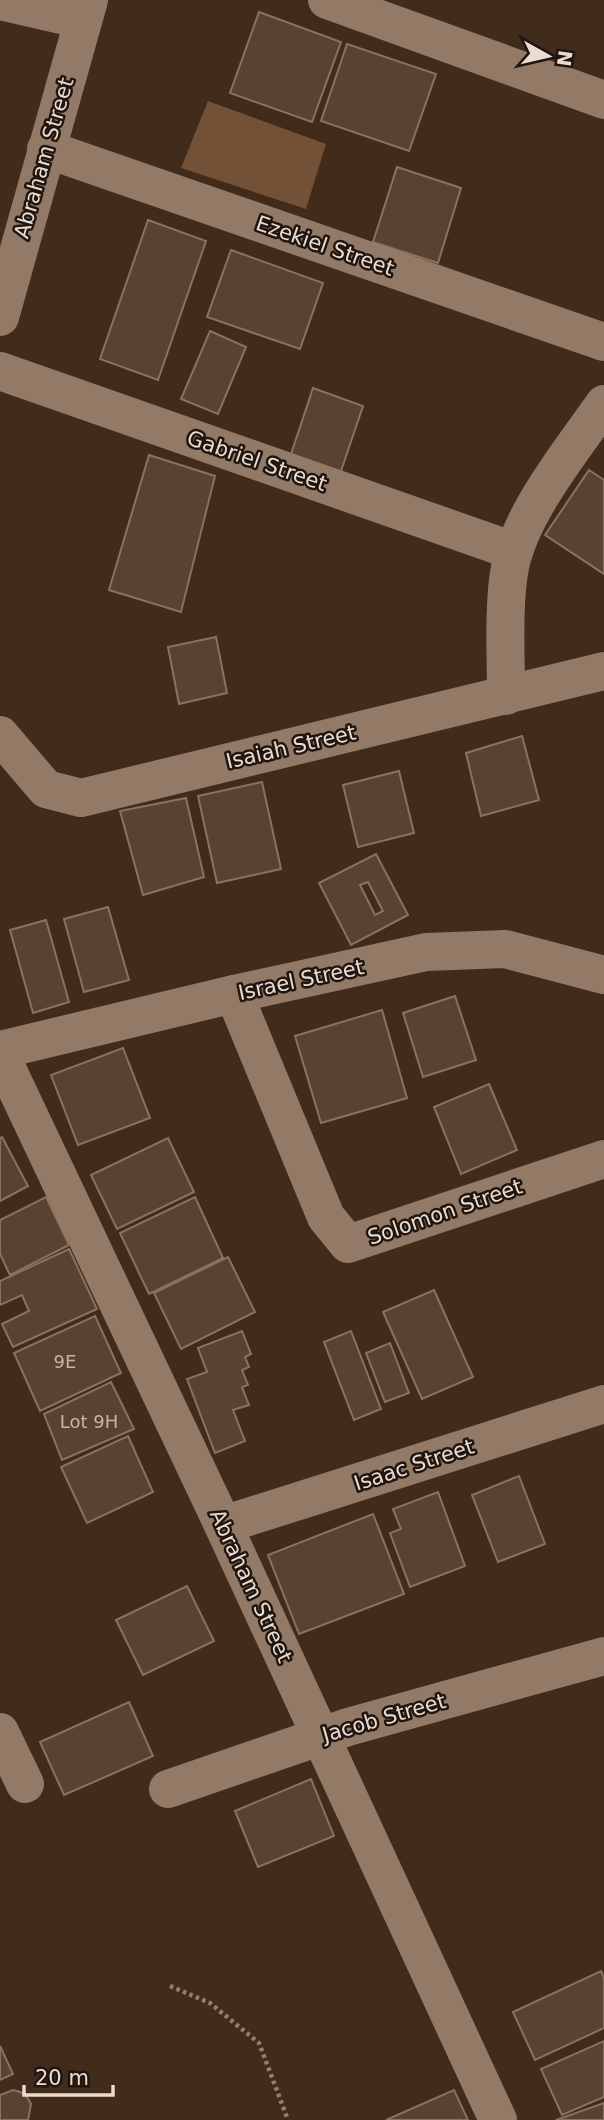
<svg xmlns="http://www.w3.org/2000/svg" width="604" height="2120" viewBox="0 0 604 2120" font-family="'DejaVu Sans',sans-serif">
<rect width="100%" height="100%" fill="#412b1a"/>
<path fill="#725137" d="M208,101L326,144L306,209L181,168Z"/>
<g fill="#594230" stroke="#8b725f" stroke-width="2" fill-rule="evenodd">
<path d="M259,12L341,42L312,122L230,93Z"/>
<path d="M347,44L436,74L409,151L321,121Z"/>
<path d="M397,167L461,188L438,263L373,242Z"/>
<path d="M148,220L206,241L158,380L100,359Z"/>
<path d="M231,250L323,283L300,349L207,317Z"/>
<path d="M210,331L246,347L218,414L181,399Z"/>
<path d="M313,388L363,406L340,474L290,457Z"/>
<path d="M149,455L215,476L181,612L109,590Z"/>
<path d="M589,470L604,480V574L545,535Z"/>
<path d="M216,637L227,693L179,704L168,647Z"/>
<path d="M522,736L539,800L481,816L466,753Z"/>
<path d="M399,771L414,833L358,847L343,785Z"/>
<path d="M262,782L281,869L217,883L198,796Z"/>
<path d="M186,798L204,877L143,895L120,811Z"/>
<path d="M376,854L408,915L351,945L319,883ZM368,882L383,911L375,915L360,885Z"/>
<path d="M108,907L129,980L84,992L64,919Z"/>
<path d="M46,920L69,1002L33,1013L10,930Z"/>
<path d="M455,996L476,1060L423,1077L403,1013Z"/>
<path d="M382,1010L407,1098L321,1123L295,1036Z"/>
<path d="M123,1048L150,1118L78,1145L51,1075Z"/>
<path d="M489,1084L517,1150L461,1174L434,1107Z"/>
<path d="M2,1137L28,1186L0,1201V1138Z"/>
<path d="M168,1138L194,1192L117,1229L91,1175Z"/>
<path d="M46,1197L69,1245L10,1275L0,1254V1220Z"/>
<path d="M195,1197L223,1258L149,1294L120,1233Z"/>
<path d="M69,1249L97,1309L13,1347L2,1324L29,1311L22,1295L0,1305V1281Z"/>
<path d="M228,1257L255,1312L181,1349L154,1293Z"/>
<path d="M434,1290L473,1377L422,1399L383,1312Z"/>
<path d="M95,1316L121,1373L40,1411L14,1353Z"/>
<path d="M242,1331L251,1354L245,1357L249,1367L242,1370L248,1385L242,1387L249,1405L233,1410L245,1441L215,1453L187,1379L207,1372L198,1348Z"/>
<path d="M351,1331L381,1409L354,1420L324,1342Z"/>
<path d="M390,1343L409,1393L385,1402L366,1353Z"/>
<path d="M111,1382L134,1429L62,1460L44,1414Z"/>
<path d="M128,1436L153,1492L87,1523L61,1467Z"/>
<path d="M519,1476L545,1544L498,1562L472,1495Z"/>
<path d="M438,1492L465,1566L410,1587L390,1533L401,1529L393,1509Z"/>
<path d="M373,1514L404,1594L299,1634L268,1555Z"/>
<path d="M187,1586L214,1641L143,1675L116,1620Z"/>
<path d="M129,1702L153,1756L64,1795L40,1742Z"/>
<path d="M311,1779L334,1836L258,1867L235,1811Z"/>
<path d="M601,1971L604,1978V2028L535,2060L513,2012Z"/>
<path d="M604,2041V2097L562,2115L541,2069Z"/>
<path d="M0,2046L13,2074L0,2080Z"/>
<path d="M13,2090L20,2092L27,2097L31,2104L28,2120H0V2095Z"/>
<path d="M454,2090L468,2120H386Z"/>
<path d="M604,2103V2120H556Z"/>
</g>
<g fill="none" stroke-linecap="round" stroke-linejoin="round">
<path stroke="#917f72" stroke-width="4.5" stroke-dasharray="3.5 3.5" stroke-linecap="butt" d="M170,1986L210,2003L259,2043L288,2120"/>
<g stroke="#937a67" stroke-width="38">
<path d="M327,0L604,100"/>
<path d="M0,1L83,20"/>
<path d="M46,149L604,342"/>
<path d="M0,317L89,0"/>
<path d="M0,371L514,551"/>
<path d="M506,696C506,657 503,604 510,567C521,512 572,450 604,404"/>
<path d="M0,735L46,789L81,798L604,671"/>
<path d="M234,994L326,1217L348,1244L604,1159"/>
<path d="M0,1050L234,994L426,952L505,949L604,975"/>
<path d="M0,1054L223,1525L498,2120"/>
<path d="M223,1525L604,1404"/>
<path d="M0,1732L25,1784"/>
<path d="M168,1789L348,1727L604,1656"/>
</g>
</g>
<g text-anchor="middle" stroke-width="5" stroke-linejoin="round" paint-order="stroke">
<g font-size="18" fill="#c6b6aa">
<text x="65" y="1368">9E</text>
<text x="89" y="1428">Lot 9H</text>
</g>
<g font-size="21" fill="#eadcd2" stroke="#20160f">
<text transform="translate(44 158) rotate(-74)" y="7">Abraham Street</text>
<text transform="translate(325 246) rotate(19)" y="7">Ezekiel Street</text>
<text transform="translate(257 461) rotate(19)" y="7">Gabriel Street</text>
<text transform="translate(291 747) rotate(-13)" y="7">Isaiah Street</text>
<text transform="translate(301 980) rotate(-12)" y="7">Israel Street</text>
<text transform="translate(445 1212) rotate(-19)" y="7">Solomon Street</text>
<text transform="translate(414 1465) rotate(-18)" y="7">Isaac Street</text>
<text transform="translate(251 1586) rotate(65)" y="7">Abraham Street</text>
<text transform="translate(384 1718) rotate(-16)" y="7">Jacob Street</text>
</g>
</g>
<g transform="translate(548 56) rotate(98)" stroke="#20160f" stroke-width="5" paint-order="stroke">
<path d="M0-5L12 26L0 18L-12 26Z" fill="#eadcd2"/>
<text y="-10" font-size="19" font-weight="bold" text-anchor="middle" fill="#eadcd2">N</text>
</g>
<path d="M24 2085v10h89v-10" fill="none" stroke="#eadcd2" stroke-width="3.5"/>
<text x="35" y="2085" font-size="21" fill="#eadcd2" stroke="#20160f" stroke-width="5" paint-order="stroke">20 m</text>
</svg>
